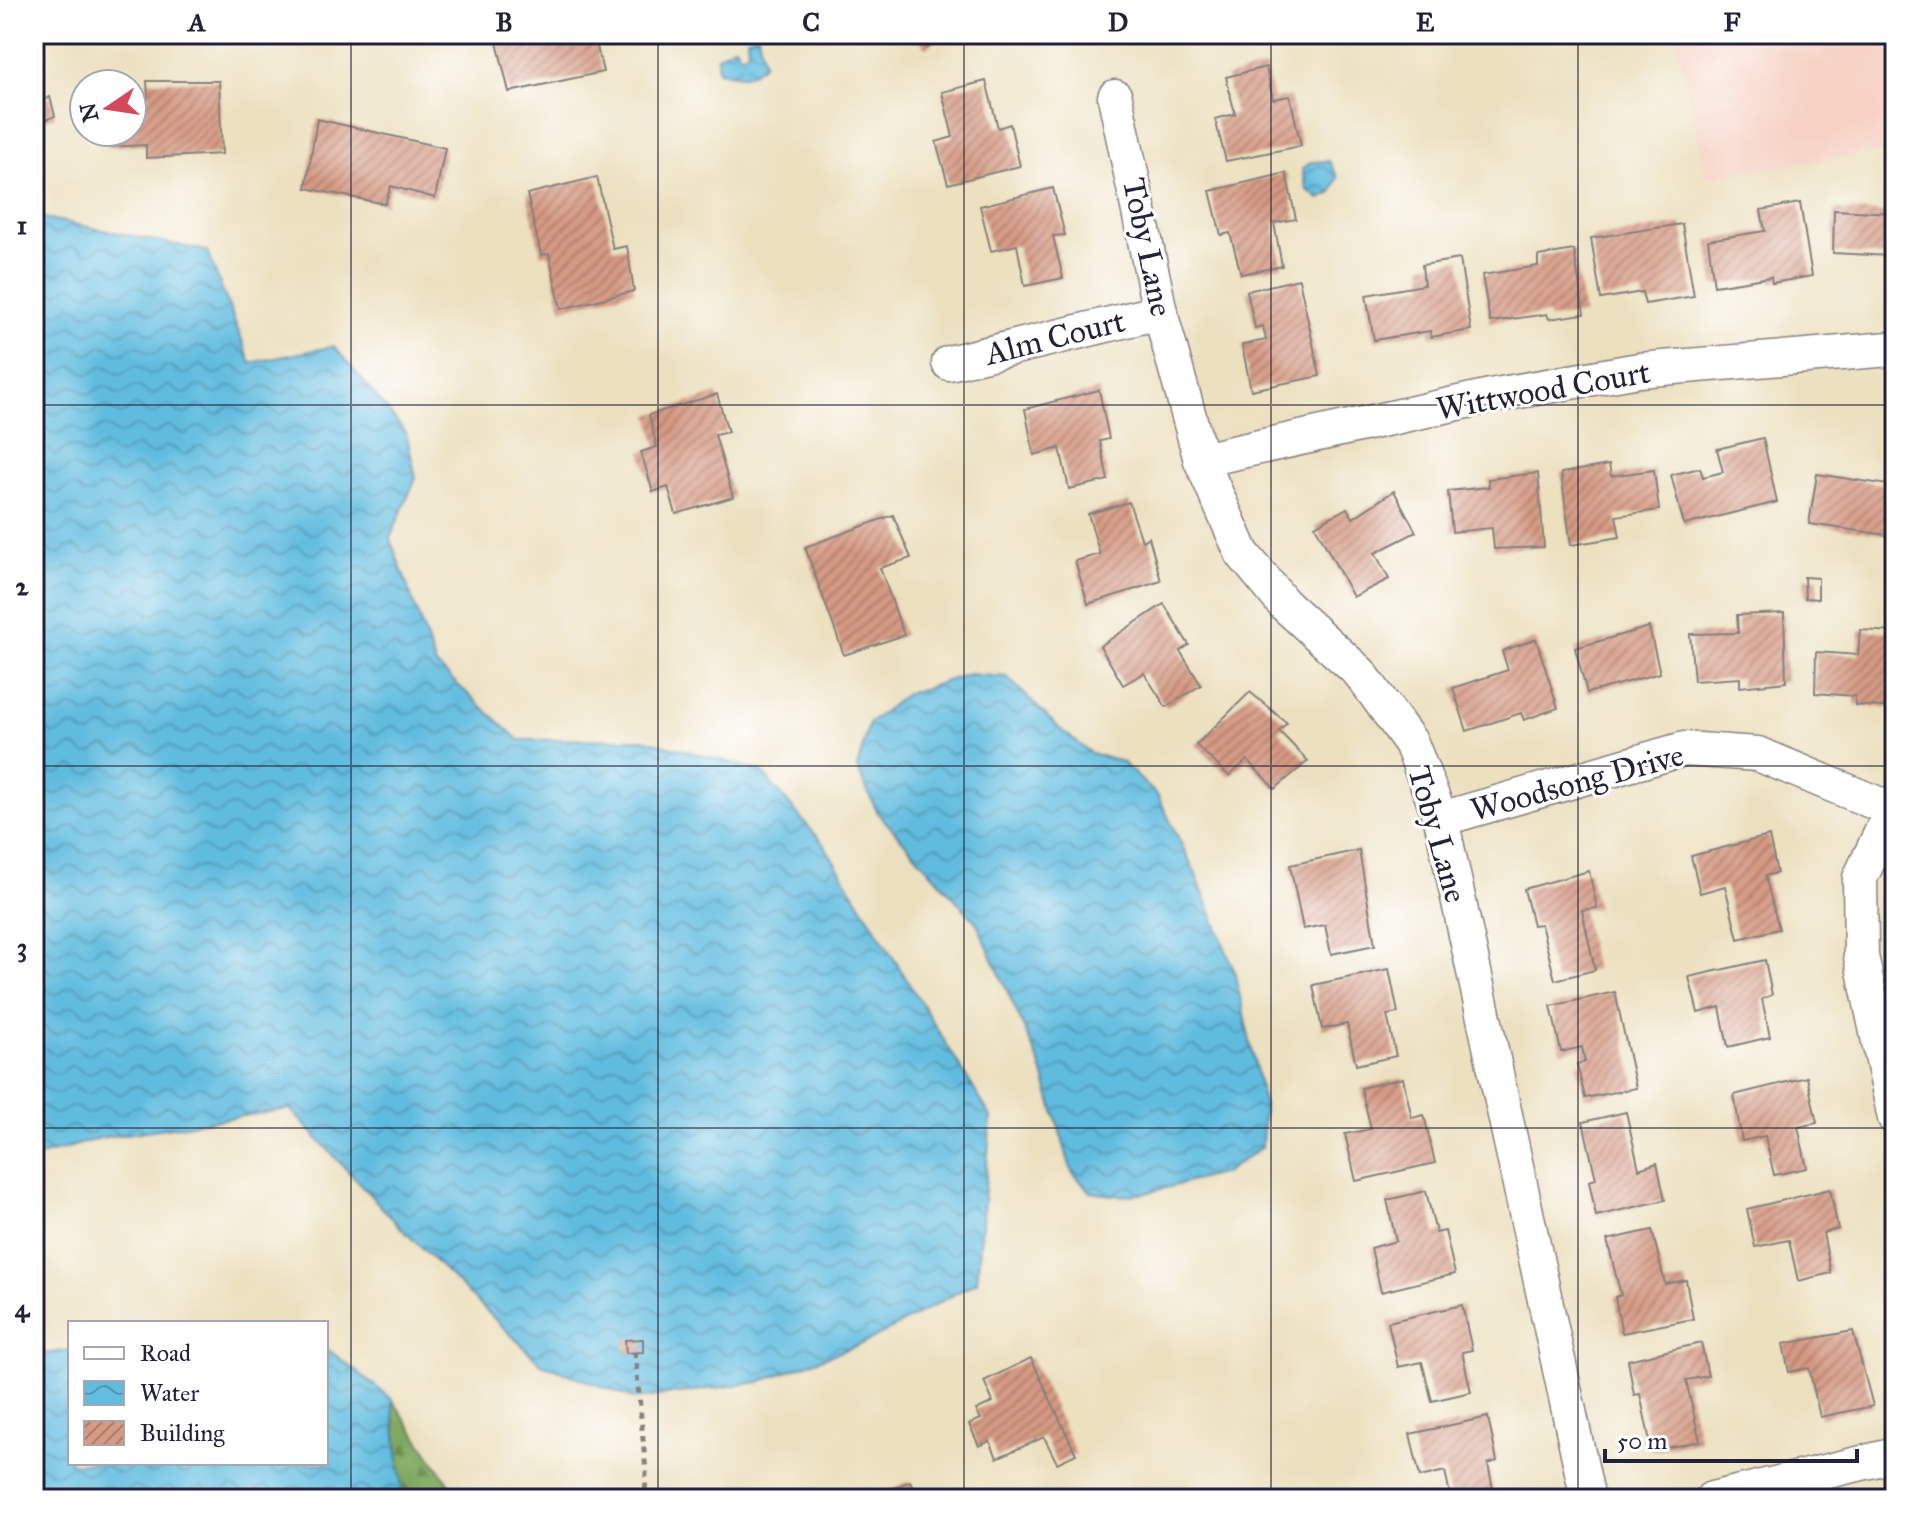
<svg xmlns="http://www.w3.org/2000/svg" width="1929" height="1533" viewBox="0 0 1929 1533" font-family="'IM FELL Great Primer',serif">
<defs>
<pattern id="forest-firs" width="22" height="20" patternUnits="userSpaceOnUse" patternTransform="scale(2)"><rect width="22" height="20" fill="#80a960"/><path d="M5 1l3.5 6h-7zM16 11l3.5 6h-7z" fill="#688950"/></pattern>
<pattern id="water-waves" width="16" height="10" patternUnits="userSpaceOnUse" patternTransform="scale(2)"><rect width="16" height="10" fill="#61bcdf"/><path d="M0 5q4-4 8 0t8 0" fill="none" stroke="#5098b6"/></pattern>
<pattern id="building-hatch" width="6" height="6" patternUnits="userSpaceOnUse" patternTransform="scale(2)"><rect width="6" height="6" fill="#d69a83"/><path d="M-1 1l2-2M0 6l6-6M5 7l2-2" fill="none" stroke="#ad7d6c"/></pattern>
</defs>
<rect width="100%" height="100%" fill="#fff"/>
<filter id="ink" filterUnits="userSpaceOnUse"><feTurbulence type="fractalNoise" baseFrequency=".0125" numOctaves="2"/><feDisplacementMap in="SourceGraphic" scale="16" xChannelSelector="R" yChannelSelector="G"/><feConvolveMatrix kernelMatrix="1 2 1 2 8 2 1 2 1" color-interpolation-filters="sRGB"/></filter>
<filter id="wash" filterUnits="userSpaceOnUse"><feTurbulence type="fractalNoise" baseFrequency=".006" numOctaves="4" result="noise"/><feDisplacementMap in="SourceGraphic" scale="32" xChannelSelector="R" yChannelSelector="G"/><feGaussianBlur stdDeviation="1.8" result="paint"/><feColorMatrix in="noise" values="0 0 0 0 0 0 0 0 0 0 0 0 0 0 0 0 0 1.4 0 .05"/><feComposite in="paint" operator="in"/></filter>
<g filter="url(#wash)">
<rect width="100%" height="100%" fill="#ece0bf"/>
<path fill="#f6d2c4" d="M1676,34H1895V150L1706,177Z"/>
<path fill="url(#forest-firs)" stroke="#51664e" stroke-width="2" d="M392,1399L459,1499H403Z"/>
<g fill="url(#water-waves)" stroke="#426f8d" stroke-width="2">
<path d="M758,35L764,63C751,80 736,75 718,71L717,56L735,46L741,55L748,51L747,38Z"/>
<path d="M1329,161L1338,177L1332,193L1320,199L1307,190L1302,169L1312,162Z"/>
<path d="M34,216L207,251L251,363L334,346L406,433L416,478L390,538L436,665L519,740L643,739L761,771L825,846L991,1117L977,1282L871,1340L759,1382L636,1399L541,1364L402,1229L290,1109L100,1138L34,1158Z"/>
<path d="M969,674L1007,677L1060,729L1091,753L1122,762L1158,796L1194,870L1234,970L1264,1104L1262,1147L1224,1173L1146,1193L1120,1196L1091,1192L1072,1172L1040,1064L977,923L877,812L857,768L869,723L906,694Z"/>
<path d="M326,1348L392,1399L403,1499H34V1355L70,1350V1463H326Z"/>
</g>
<g id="blocks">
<g fill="url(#building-hatch)">
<path d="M495,34H594L603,72L509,92Z"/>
<path d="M914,34H943L927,48Z"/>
<path d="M1226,34H1244L1229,41Z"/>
<path d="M1266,67L1273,99L1290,96L1301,146L1226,161L1215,119L1235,114L1226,77Z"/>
<path d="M147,81H219L222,154L146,158V145L107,147L106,132H132V99L148,98Z"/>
<path d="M986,81L998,128L1010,124L1020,166L948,184L936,142L953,137L942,92Z"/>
<path d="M50,97L55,116L34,125V105Z"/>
<path d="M317,119L445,148L435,198L391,186L385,204L306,188Z"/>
<path d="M1286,173L1296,219L1274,223L1282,266L1241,274L1230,233L1221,235L1210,191Z"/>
<path d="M597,177L613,249L627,246L634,291L561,309L549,254L541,255L527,194Z"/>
<path d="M1053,188L1065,235L1053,236L1063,278L1025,286L1017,245L991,251L980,206Z"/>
<path d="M1800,203L1812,276L1772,283L1771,277L1714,286L1708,240L1765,231L1761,210Z"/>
<path d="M1834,210L1895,213V263H1890V256L1833,253Z"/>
<path d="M1682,224L1694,296L1645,304L1642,292L1601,299L1591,238Z"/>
<path d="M1574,250L1584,314L1549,319L1547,314L1490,322L1482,275L1538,266V256Z"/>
<path d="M1460,259L1471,330L1431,337L1430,331L1374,340L1366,295L1424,285L1422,265Z"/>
<path d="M1299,279L1320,376L1251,390L1242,345L1266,340L1263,326L1255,328L1247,291Z"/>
<path d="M1099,390L1109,439L1100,441L1108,480L1069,489L1060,448L1034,455L1025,409Z"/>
<path d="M717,394L728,432L715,435L733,497L676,514L668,487L653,492L641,452L657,447L649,415Z"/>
<path d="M1763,438L1777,502L1684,525L1671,475L1700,468L1703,477L1723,472L1717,449Z"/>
<path d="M1609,465L1611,476L1654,470L1659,510L1616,516L1620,537L1571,545L1561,473Z"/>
<path d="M1538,473L1544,547L1494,549L1492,528L1452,532L1448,491L1489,487L1488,479Z"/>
<path d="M1817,474L1895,486V536L1809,524Z"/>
<path d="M1394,491L1416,532L1375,553L1389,579L1353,597L1315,526L1347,508L1353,518Z"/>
<path d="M1129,502L1142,541L1149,537L1161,581L1088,604L1075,561L1100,554L1088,514Z"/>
<path d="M893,515L911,558L880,568L904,635L844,655L805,547Z"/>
<path d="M1804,577L1818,578V599L1805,598Z"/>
<path d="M1164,604L1189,645L1180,651L1201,685L1166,707L1144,673L1123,685L1100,646Z"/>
<path d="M1784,613L1786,682L1740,687V678L1694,681L1690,634L1738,633L1737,615Z"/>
<path d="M1649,627L1660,673L1587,693L1575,648Z"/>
<path d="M1860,630L1895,632V708L1855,705V696L1815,693L1816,652L1858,655Z"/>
<path d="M1536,639L1558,708L1524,720L1521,713L1467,731L1453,688L1508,670L1502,651Z"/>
<path d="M1250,692L1287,723L1279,731L1308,761L1275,789L1247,760L1229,776L1196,745Z"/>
<path d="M1769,836L1777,873L1765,876L1779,929L1738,939L1725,886L1700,893L1691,856Z"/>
<path d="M1359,850L1375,945L1331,954L1325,925L1303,929L1290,865Z"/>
<path d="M1589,871L1597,908L1582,910L1595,970L1555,980L1541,924L1533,925L1524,889Z"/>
<path d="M1765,960L1772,995L1762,999L1770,1037L1728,1047L1720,1007L1698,1013L1689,977Z"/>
<path d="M1389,969L1398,1013L1387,1015L1396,1056L1356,1065L1347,1024L1322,1029L1313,985Z"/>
<path d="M1615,992L1636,1088L1585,1098L1577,1064L1585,1062L1582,1047L1561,1052L1551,1006Z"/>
<path d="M1807,1077L1817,1123L1798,1127L1807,1168L1774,1175L1765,1136L1742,1141L1734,1095Z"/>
<path d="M1403,1078L1412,1118L1424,1115L1435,1163L1356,1181L1345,1134L1371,1129L1361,1088Z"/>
<path d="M1626,1112L1639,1169L1657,1163L1665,1200L1596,1216L1589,1181L1596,1179L1583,1122Z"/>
<path d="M1830,1189L1838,1229L1823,1233L1831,1273L1798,1281L1789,1240L1755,1247L1747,1209Z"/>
<path d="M1426,1191L1436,1233L1445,1231L1455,1274L1381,1292L1371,1248L1396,1241L1387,1200Z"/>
<path d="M1652,1230L1665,1284L1686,1280L1693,1319L1622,1333L1615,1297L1621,1295L1607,1240Z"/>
<path d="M1462,1305L1472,1350L1462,1352L1471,1392L1432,1401L1422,1362L1398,1367L1388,1322Z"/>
<path d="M1853,1331L1873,1406L1820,1417L1809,1368L1789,1372L1783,1344Z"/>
<path d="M643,1339V1352L626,1353L625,1340Z"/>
<path d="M1701,1343L1708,1376L1686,1380L1700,1441L1652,1451L1640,1394L1634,1395L1628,1360Z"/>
<path d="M1031,1358L1076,1454L1057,1463L1044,1437L997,1458L990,1441L979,1446L969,1424L981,1419L976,1410L993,1402L984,1381Z"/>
<path d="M1488,1417L1497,1461L1488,1464L1495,1499H1451L1445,1471L1420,1477L1410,1434Z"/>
<path d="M910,1481L918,1499H868Z"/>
</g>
</g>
</g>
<g filter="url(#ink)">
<use href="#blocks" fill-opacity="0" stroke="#87817d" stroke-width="2"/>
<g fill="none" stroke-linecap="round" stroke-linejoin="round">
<g stroke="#87817d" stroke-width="37">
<g id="minor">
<path d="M1115,97L1160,312L1201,460L1242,553L1284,604L1360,673L1411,743L1441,819L1588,1499"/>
<path d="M949,363L1160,312"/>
<path d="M1201,460L1490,396L1639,370L1890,349"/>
<path d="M1892,810L1860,878L1861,956L1895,1118"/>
<path d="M1441,819L1684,749L1758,754L1895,811"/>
<path d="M1712,1499L1895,1455"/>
</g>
</g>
<g stroke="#87817d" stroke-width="5" stroke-dasharray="6 6" stroke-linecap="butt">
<path d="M34,42L51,34"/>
<path d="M635,1352L646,1472L645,1499"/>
</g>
<use href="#minor" stroke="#fff" stroke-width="34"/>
</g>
</g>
<path fill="none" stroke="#22223b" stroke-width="2" stroke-opacity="0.55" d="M351,34V1499M658,34V1499M964,34V1499M1271,34V1499M1578,34V1499M34,405H1895M34,766H1895M34,1128H1895"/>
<g text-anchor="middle" stroke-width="6" stroke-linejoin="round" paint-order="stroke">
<g font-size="32" fill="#22223b" stroke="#fff">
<text transform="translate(1148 247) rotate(78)" y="11">Toby Lane</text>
<text transform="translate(1055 337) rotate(-14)" y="11">Alm Court</text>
<text transform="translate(1543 390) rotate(-10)" y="11">Wittwood Court</text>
<text transform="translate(1577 782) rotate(-15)" y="11">Woodsong Drive</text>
<text transform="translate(1438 834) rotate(74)" y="11">Toby Lane</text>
</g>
</g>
<rect width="1929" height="1533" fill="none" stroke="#fff" stroke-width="88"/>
<rect x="68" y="1321" width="260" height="144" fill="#ffffff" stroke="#a7a7b1" stroke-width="2"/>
<rect x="84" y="1347" width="40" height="12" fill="#ffffff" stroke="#a7a7b1" stroke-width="2"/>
<text x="140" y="1361" font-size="24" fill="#22223b">Road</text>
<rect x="84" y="1381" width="40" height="24" fill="url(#water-waves)" stroke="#a7a7b1" stroke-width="2"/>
<text x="140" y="1401" font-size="24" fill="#22223b">Water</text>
<rect x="84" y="1421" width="40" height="24" fill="url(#building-hatch)" stroke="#a7a7b1" stroke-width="2"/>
<text x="140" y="1441" font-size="24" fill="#22223b">Building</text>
<g transform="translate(108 108) rotate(257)"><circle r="38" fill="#ffffff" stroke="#a7a7b1" stroke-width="2"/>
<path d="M0-6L14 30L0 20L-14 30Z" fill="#d1495b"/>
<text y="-12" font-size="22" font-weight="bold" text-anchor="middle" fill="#22223b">N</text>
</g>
<path d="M1605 1449v12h252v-12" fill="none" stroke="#22223b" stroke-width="4"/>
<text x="1617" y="1449" font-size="24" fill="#22223b" stroke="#ffffff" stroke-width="6" paint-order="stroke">50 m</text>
<rect x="44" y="44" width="1841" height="1445" fill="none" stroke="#22223b" stroke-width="3"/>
<g font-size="26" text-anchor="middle" font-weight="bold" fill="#22223b">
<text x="197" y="31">A</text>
<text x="504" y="31">B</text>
<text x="811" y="31">C</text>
<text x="1118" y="31">D</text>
<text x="1425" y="31">E</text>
<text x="1732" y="31">F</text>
<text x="22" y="234">1</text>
<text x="22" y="595">2</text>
<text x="22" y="956">3</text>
<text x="22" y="1317">4</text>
</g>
</svg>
